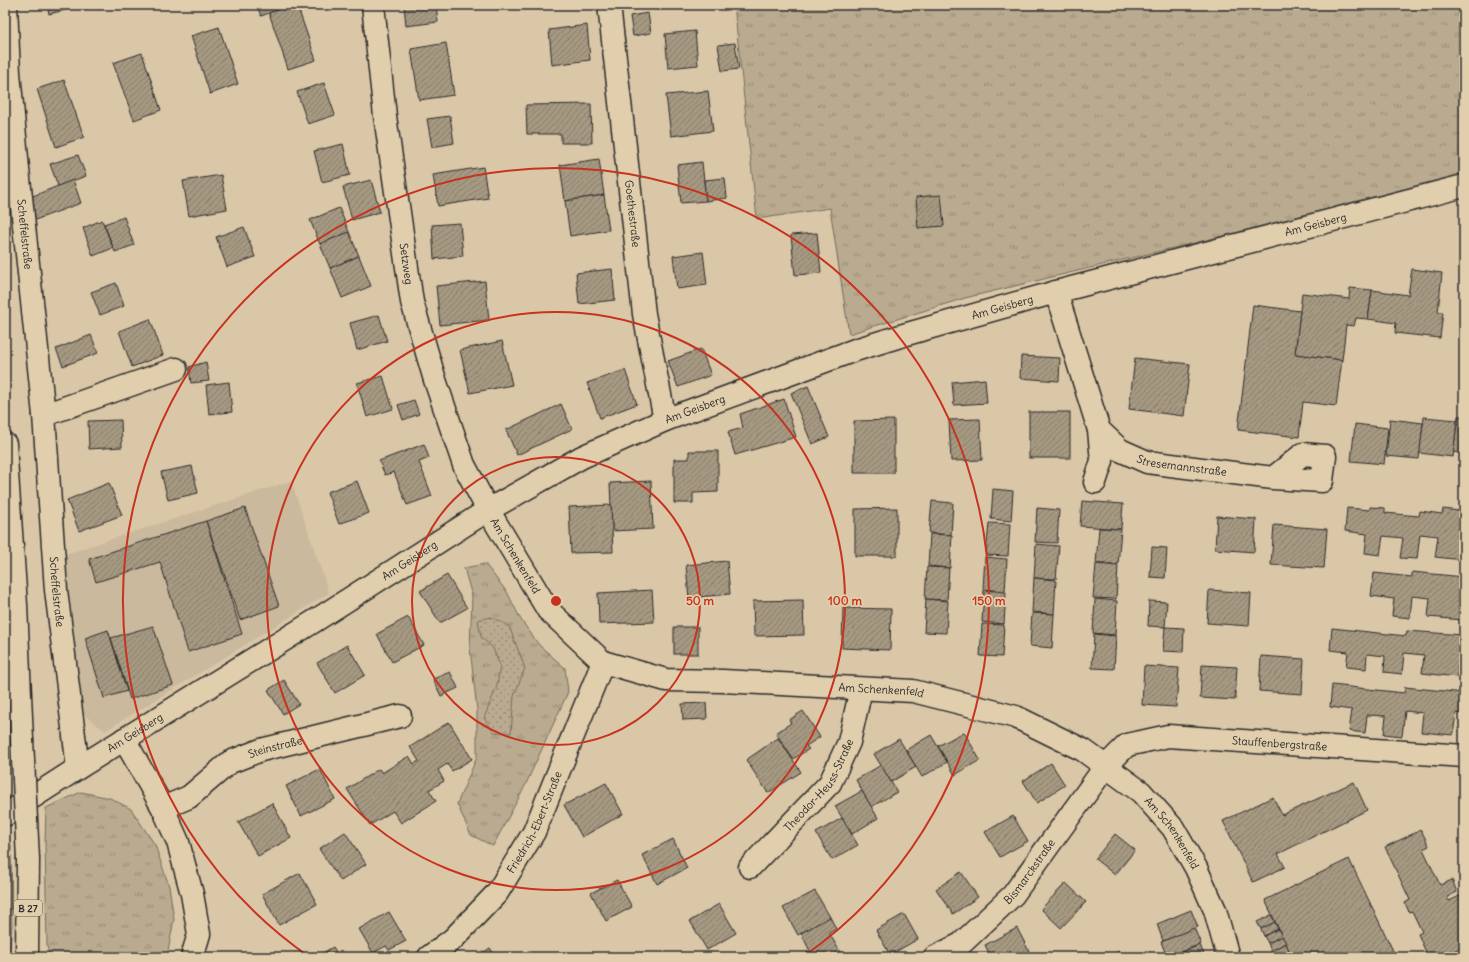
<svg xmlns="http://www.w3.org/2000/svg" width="1469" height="962" viewBox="0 0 1469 962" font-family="Delius,sans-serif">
<defs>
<pattern id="grass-tufts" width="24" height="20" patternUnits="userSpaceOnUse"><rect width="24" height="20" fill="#baab90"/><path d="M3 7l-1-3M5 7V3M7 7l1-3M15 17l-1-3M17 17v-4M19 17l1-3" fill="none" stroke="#978b76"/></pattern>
<pattern id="park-dots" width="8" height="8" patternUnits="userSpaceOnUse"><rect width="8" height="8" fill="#baab90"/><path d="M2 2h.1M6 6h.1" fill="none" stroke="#978b76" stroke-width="1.8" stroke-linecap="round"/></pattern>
<pattern id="building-hatch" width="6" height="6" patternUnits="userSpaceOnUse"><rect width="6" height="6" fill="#a69982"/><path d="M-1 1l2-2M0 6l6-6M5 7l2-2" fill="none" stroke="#877d6b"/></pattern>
</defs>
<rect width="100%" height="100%" fill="#dac7a7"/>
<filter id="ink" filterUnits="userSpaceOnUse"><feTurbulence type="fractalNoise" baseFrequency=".025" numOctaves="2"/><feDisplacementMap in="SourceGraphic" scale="8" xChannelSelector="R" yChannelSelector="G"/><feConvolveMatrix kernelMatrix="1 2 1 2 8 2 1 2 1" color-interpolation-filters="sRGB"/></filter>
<g filter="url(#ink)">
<path fill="#cab99c" d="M291,481L329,593L105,731L82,713L56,557Z"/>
<g fill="url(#grass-tufts)" stroke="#726b5e">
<path d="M734,5H1464V173L1227,235L965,298L849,334L830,208L757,219Z"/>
<path d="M485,564L507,592L521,620L539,645L565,668L568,692L525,786L493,846L471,835L457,804L477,757V710L470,648L472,596L464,568Z"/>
<path d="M81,792L110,798L131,809L155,845L169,886L174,919L167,957H50L47,946L45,842L46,808Z"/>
<path d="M11,845L12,926L9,957H5V849Z"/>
</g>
<path fill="url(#park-dots)" stroke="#726b5e" d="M491,617L509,626L525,668L514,696L511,733L494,732L484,718L497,686L500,666L493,648L481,637L478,620Z"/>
<g fill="url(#building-hatch)" stroke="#2b2b2b">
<path d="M47,5H74V8L49,14Z"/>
<path d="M257,5H288V6L261,16Z"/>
<path d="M292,5H297L316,60L288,69L269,13Z"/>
<path d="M404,5H436L438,22L406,26Z"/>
<path d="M665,5H697L665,9Z"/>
<path d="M648,13L651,33L633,36L630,16Z"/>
<path d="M587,25L590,60L552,65L549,30Z"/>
<path d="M219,27L238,84L210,94L191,36Z"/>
<path d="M695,31L698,65L668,68L665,34Z"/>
<path d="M446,43L454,95L419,100L411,49Z"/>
<path d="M735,43L739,69L722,71L718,45Z"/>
<path d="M142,53L161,110L134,120L113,63Z"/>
<path d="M64,80L84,137L56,147L37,89Z"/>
<path d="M324,83L335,115L308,124L297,92Z"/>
<path d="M708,91L713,131L671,136L666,95Z"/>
<path d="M591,104L592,143H561V134H527L526,105Z"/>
<path d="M450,116L454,143L432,147L427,119Z"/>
<path d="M343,144L350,175L322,182L314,151Z"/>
<path d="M78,155L86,176L58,186L50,164Z"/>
<path d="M599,159L604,195L565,201L560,165Z"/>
<path d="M702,162L706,201L681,203L677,165Z"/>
<path d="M483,167L488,198L438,206L433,175Z"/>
<path d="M221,175L227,209L189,216L183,181Z"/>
<path d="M725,178L727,198L706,201L704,180Z"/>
<path d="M73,180L81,203L35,220L28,198Z"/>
<path d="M371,180L380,212L352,220L343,187Z"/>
<path d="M604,195L609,230L570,236L565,201Z"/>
<path d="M941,195L944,226L918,228L916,197Z"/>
<path d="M339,208L349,232L320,244L310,220Z"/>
<path d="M124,217L134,245L115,252L104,224Z"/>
<path d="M102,220L113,248L93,256L83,228Z"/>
<path d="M460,223L463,256L434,259L432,225Z"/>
<path d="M244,227L255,257L227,267L216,237Z"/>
<path d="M349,232L359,256L330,268L320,244Z"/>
<path d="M817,233L821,273L795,275L791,235Z"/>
<path d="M703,252L707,285L677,289L673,256Z"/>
<path d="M359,256L371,286L342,298L330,268Z"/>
<path d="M612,269L615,300L579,304L576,273Z"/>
<path d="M1412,269L1442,273L1438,312H1443L1440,338L1395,333L1396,323L1368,319L1372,290L1408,295Z"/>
<path d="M485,281L489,320L440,325L436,286Z"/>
<path d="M116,283L124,306L100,315L91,292Z"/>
<path d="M1350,288L1372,290L1368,319L1356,318L1354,326L1346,325L1342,360L1295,354L1302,293L1349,299Z"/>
<path d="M1253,305L1300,311L1295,354L1342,360L1336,406L1303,402L1299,437L1238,430Z"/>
<path d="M379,315L387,341L357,350L350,323Z"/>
<path d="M150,319L163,355L132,367L119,331Z"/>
<path d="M91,335L98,353L63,366L56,349Z"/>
<path d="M502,341L512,385L470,393L460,350Z"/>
<path d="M701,349L711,375L678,387L668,361Z"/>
<path d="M1021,356L1060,358L1059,381L1020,378Z"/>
<path d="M1135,358L1190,364L1184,416L1129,409Z"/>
<path d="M206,362L209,381L191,383L189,367Z"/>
<path d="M625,370L637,404L600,418L587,383Z"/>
<path d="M383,376L393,409L367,417L357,383Z"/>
<path d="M985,379L987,403L954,405L952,382Z"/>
<path d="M229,382L232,412L209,414L206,385Z"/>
<path d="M808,386L829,437L812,444L791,393Z"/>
<path d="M784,399L796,437L735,455L728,432L743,428L740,414Z"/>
<path d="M414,400L419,414L403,420L398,405Z"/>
<path d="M561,404L572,429L517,455L506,430Z"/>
<rect x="1029" y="412" width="41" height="46"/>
<path d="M1458,416H1464V454L1453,452Z"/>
<path d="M1424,417L1457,420L1453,457L1419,453Z"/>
<path d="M980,419L982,460L951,461L949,420Z"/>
<path d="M1390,419L1423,423L1419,459L1386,456Z"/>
<path d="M121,420L122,447L89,449L88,421Z"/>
<path d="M894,420V473H854V421Z"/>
<path d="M1355,424L1388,428L1384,464L1351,461Z"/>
<path d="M424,444L429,458L419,462L432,496L407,505L394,472L385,475L379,461Z"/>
<path d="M689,451H718V492L693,493V503H674V459H689Z"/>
<path d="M192,466L198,493L168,500L161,472Z"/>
<path d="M357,481L369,513L339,524L327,492Z"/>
<path d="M651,481L653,529L612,531L610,483Z"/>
<path d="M109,483L122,515L79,531L67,500Z"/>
<path d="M993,489L1013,491L1011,521L991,519Z"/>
<path d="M932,501L953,503L951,535L929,533Z"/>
<path d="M1082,501L1123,504L1121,529L1080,526Z"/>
<path d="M611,505L613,552L571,553L569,507Z"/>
<path d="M1370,507L1385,508V513L1419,516L1420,511L1442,514L1443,509L1459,511L1458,515L1464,516V560L1435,557L1438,536L1420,534L1417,559L1400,558L1403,538L1383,536L1380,555L1365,553L1367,534L1345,531L1347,508L1370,510Z"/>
<path d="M245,508L279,606L240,620L206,521Z"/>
<path d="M897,508V556H855V509Z"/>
<path d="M1037,508L1059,510L1057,543L1035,542Z"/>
<path d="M1217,516L1256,519L1254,552L1215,549Z"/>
<path d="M206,521L242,634L188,652L160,562L96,582L89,559Z"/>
<path d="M989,523L1010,524L1008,556L986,555Z"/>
<path d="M1274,525L1327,529L1324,568L1271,565Z"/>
<path d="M1099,528L1121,529L1118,565L1096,563Z"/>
<path d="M930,534L952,535L950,568L928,566Z"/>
<path d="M1036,544L1059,546L1056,579L1034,578Z"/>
<path d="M1152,547L1167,548L1165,578L1150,577Z"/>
<path d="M985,557L1007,559L1005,591L983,589Z"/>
<path d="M727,561L730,594L689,598L686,565Z"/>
<path d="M1096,564L1118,566L1116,599L1093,598Z"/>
<path d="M927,567L949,568L947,600L925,599Z"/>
<path d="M1412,572L1464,577L1463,620L1428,617L1430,598L1412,596L1410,618L1392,616L1394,599L1371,596L1374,573L1412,577Z"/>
<path d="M447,575L467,608L440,623L420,591Z"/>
<path d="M1034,578L1056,580L1054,614L1032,612Z"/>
<path d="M652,590L654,622L599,624L598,593Z"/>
<path d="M984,590L1006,592L1004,624L982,622Z"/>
<path d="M1209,590L1251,593L1249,626L1207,623Z"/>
<path d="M926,599L948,601L946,633L924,632Z"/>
<path d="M1095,599L1117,601L1115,635L1093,633Z"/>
<path d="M803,600L804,635L754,636L753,601Z"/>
<path d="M1149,601L1167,602L1165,627L1148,626Z"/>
<path d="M843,608L891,609L890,650L842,648Z"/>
<path d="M1032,613L1054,614L1052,648L1030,646Z"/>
<path d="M408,617L424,645L392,662L377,634Z"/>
<path d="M982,624L1004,625L1002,657L980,656Z"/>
<path d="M153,626L173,685L130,699L111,638Z"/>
<rect x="674" y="627" width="24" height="27"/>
<path d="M1165,627L1184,628L1183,652L1163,651Z"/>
<path d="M1332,628L1406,636L1407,631L1464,635V659H1459L1457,677L1422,673L1424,655L1404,653L1402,674L1384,672L1385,656L1367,654L1366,669L1346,667L1348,652L1330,650Z"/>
<path d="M108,630L127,691L104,698L85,638Z"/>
<path d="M1094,634L1116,636L1114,669L1092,668Z"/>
<path d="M347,645L365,675L335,693L317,663Z"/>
<path d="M1261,656L1304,659L1302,694L1259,691Z"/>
<path d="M1202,665L1237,667L1235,700L1200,698Z"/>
<path d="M1144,666L1179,668L1176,707L1142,705Z"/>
<path d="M450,672L458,688L441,696L433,679Z"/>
<path d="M284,680L299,704L283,714L268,690Z"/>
<path d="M1332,685L1404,693L1405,687L1464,693V714L1456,713L1453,735L1421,732L1423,713L1405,711L1402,736L1384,734L1386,716L1367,715L1365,733L1349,731L1352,710L1330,707Z"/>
<path d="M706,703L707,719L683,720L682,704Z"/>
<path d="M803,711L820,737L806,746L809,749L793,759L776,733L791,723L789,720Z"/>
<path d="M449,722L472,759L452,771L447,764L438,770L444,781L429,790L436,801L401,823L393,811L370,825L347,789L379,769L382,773L409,756L414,764L419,761L410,747Z"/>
<path d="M964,732L980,760L955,775L938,746Z"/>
<path d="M931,735L947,762L922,777L906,750Z"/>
<path d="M778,738L801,772L768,793L746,760Z"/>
<path d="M899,739L916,767L891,782L874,754Z"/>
<path d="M1051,763L1065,785L1037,803L1023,781Z"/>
<path d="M881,765L897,792L871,807L856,780Z"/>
<path d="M320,769L335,799L301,816L286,786Z"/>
<path d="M1354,782L1367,810L1278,854L1285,867L1253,882L1223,821L1273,797L1282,815Z"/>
<path d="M606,783L623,814L582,837L564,805Z"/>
<path d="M862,791L878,818L852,834L835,806Z"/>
<path d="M272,803L291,838L258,856L238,822Z"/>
<path d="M1013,816L1028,841L1000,857L985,832Z"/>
<path d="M842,818L858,845L832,860L816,833Z"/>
<path d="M1421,830L1429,846L1423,849L1440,885L1452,880L1457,892L1447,897L1449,901L1464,894V946L1441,957H1428L1418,934L1422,932L1412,911L1409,912L1405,903L1410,900L1385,847Z"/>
<path d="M345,832L366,864L341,881L319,849Z"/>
<path d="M1115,834L1135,850L1115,875L1095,859Z"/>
<path d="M673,839L687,868L657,884L642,855Z"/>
<path d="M1349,859L1396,957H1292L1265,900Z"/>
<path d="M961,872L978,897L953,914L936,889Z"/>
<path d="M300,873L317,904L279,925L262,894Z"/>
<path d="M617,880L632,907L606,921L591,893Z"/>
<path d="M1066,883L1086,902L1061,928L1041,909Z"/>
<path d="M815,891L830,917L798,935L783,908Z"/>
<path d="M719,904L736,933L707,950L690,921Z"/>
<path d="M1191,910L1198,927L1163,941L1157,924Z"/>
<path d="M389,912L406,941L389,950L386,946L373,953L359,929Z"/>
<path d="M904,914L918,939L890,955L876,930Z"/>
<path d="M1271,915L1275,922L1261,929L1257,922Z"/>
<path d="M830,917L836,929L829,933L842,955L838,957H809L807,952L810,951L801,933Z"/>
<path d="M1275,922L1278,929L1264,936L1261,929Z"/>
<path d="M1017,928L1032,957H991L985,945Z"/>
<path d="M1194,928L1201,944L1167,957L1161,942Z"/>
<path d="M1278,929L1282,936L1268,943L1264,936Z"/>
<path d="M1282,936L1286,943L1271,951L1268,943Z"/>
<path d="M1286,943L1289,951L1275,957L1271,951Z"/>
<path d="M1200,945L1205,957H1169Z"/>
<path d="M333,947L339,957H316Z"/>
<path d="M490,948L496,957H476Z"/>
<path d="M1119,951L1122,957H1108Z"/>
</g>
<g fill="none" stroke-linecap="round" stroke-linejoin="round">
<g stroke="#2b2b2b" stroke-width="25">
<g id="minor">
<path id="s1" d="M6,5L9,73L18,169L44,415L56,590L78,768"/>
<path id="s2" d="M373,5L385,116L412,302L435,380L464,465L488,510L548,610L603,662L666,680L723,681L913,691L1016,717L1083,750L1141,792L1173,828L1196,868L1215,910L1228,957"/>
<path id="s3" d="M609,5L644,314L665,420"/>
<path id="s4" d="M1056,292L1099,430L1120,450L1147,462L1273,478L1322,481L1325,456L1303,454L1273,478"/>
<path d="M44,415L176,369"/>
<path d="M1095,482L1102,461L1099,430"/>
<path id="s5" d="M124,739L163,808L189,797L230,762L261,750L400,716"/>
<path id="s6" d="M5,815L78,768L313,622L488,510L582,457L665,420L855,350L907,334L1056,292L1464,186"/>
<path id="s7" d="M750,867L830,783L849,742L861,689"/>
<path id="s8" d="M429,957L453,939L497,893L534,832L603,662"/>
<path id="s9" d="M935,957L961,944L1013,895L1105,767L1127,745L1168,736L1464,756"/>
</g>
</g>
<g stroke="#2b2b2b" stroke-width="25">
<g id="major">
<path d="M5,444L16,605L22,740"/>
<path d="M163,808L178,842L192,894L199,934L192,957"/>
<path d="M27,957L28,859"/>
</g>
</g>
<use href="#minor" stroke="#e1ceac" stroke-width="22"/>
<use href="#major" stroke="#e1ceac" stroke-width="22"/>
<g stroke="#2b2b2b" stroke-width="25" stroke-linecap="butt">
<path id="major-bridge" d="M22,740L28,859"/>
</g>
<use href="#major-bridge" stroke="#e1ceac" stroke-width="22"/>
</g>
</g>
<g fill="none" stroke="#c8321e" stroke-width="2">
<circle cx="556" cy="601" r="144"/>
<circle cx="556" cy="601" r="289"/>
<path d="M308 956A433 433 0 1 1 804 956"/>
</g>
<g text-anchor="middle" stroke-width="3.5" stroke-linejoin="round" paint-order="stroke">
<rect fill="#e1ceac" stroke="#625c52" stroke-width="1" x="14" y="900" width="28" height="16" rx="3"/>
<g font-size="10" font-weight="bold" fill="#2b2b2b">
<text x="28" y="912">B 27</text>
</g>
<g font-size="11" fill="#2b2b2b" stroke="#e1ceac">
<text dy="4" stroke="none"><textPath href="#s3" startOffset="210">Goethestraße</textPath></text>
<text dy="4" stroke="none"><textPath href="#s6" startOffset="1450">Am Geisberg</textPath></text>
<text dy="4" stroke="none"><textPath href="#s1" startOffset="230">Scheffelstraße</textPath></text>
<text dy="4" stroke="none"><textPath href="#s2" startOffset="261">Setzweg</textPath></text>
<text dy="4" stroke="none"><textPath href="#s6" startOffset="1126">Am Geisberg</textPath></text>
<text dy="4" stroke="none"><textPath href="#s6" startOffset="802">Am Geisberg</textPath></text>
<text dy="4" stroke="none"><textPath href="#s4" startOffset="238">Stresemannstraße</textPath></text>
<text dy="4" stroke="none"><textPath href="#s2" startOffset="575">Am Schenkenfeld</textPath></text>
<text dy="4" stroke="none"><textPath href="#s6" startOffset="478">Am Geisberg</textPath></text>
<text dy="4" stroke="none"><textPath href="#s1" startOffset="589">Scheffelstraße</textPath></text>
<text dy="4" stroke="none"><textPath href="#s2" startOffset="995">Am Schenkenfeld</textPath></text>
<text dy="4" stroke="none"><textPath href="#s6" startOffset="154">Am Geisberg</textPath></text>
<text dy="4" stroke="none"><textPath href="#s9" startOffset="443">Stauffenbergstraße</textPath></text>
<text dy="4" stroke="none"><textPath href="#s5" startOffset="209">Steinstraße</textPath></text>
<text dy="4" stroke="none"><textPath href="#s7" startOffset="108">Theodor-Heuss-Straße</textPath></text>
<text dy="4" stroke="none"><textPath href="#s8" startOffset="174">Friedrich-Ebert-Straße</textPath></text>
<text dy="4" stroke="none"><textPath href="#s2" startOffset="1331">Am Schenkenfeld</textPath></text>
<text dy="4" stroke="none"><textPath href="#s9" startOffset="129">Bismarckstraße</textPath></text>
</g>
</g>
<circle cx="556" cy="601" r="6" fill="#c8321e" stroke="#e1ceac" stroke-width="2"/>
<g font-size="12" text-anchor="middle" font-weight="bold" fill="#c8321e" stroke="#e1ceac" stroke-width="3.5" stroke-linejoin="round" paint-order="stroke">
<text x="700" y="605">50 m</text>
<text x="845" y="605">100 m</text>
<text x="989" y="605">150 m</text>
</g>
<rect width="1469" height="962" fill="none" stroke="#e1ceac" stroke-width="20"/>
<rect x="10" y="10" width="1449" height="942" fill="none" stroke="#2b2b2b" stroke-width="1.5" filter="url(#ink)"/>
</svg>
